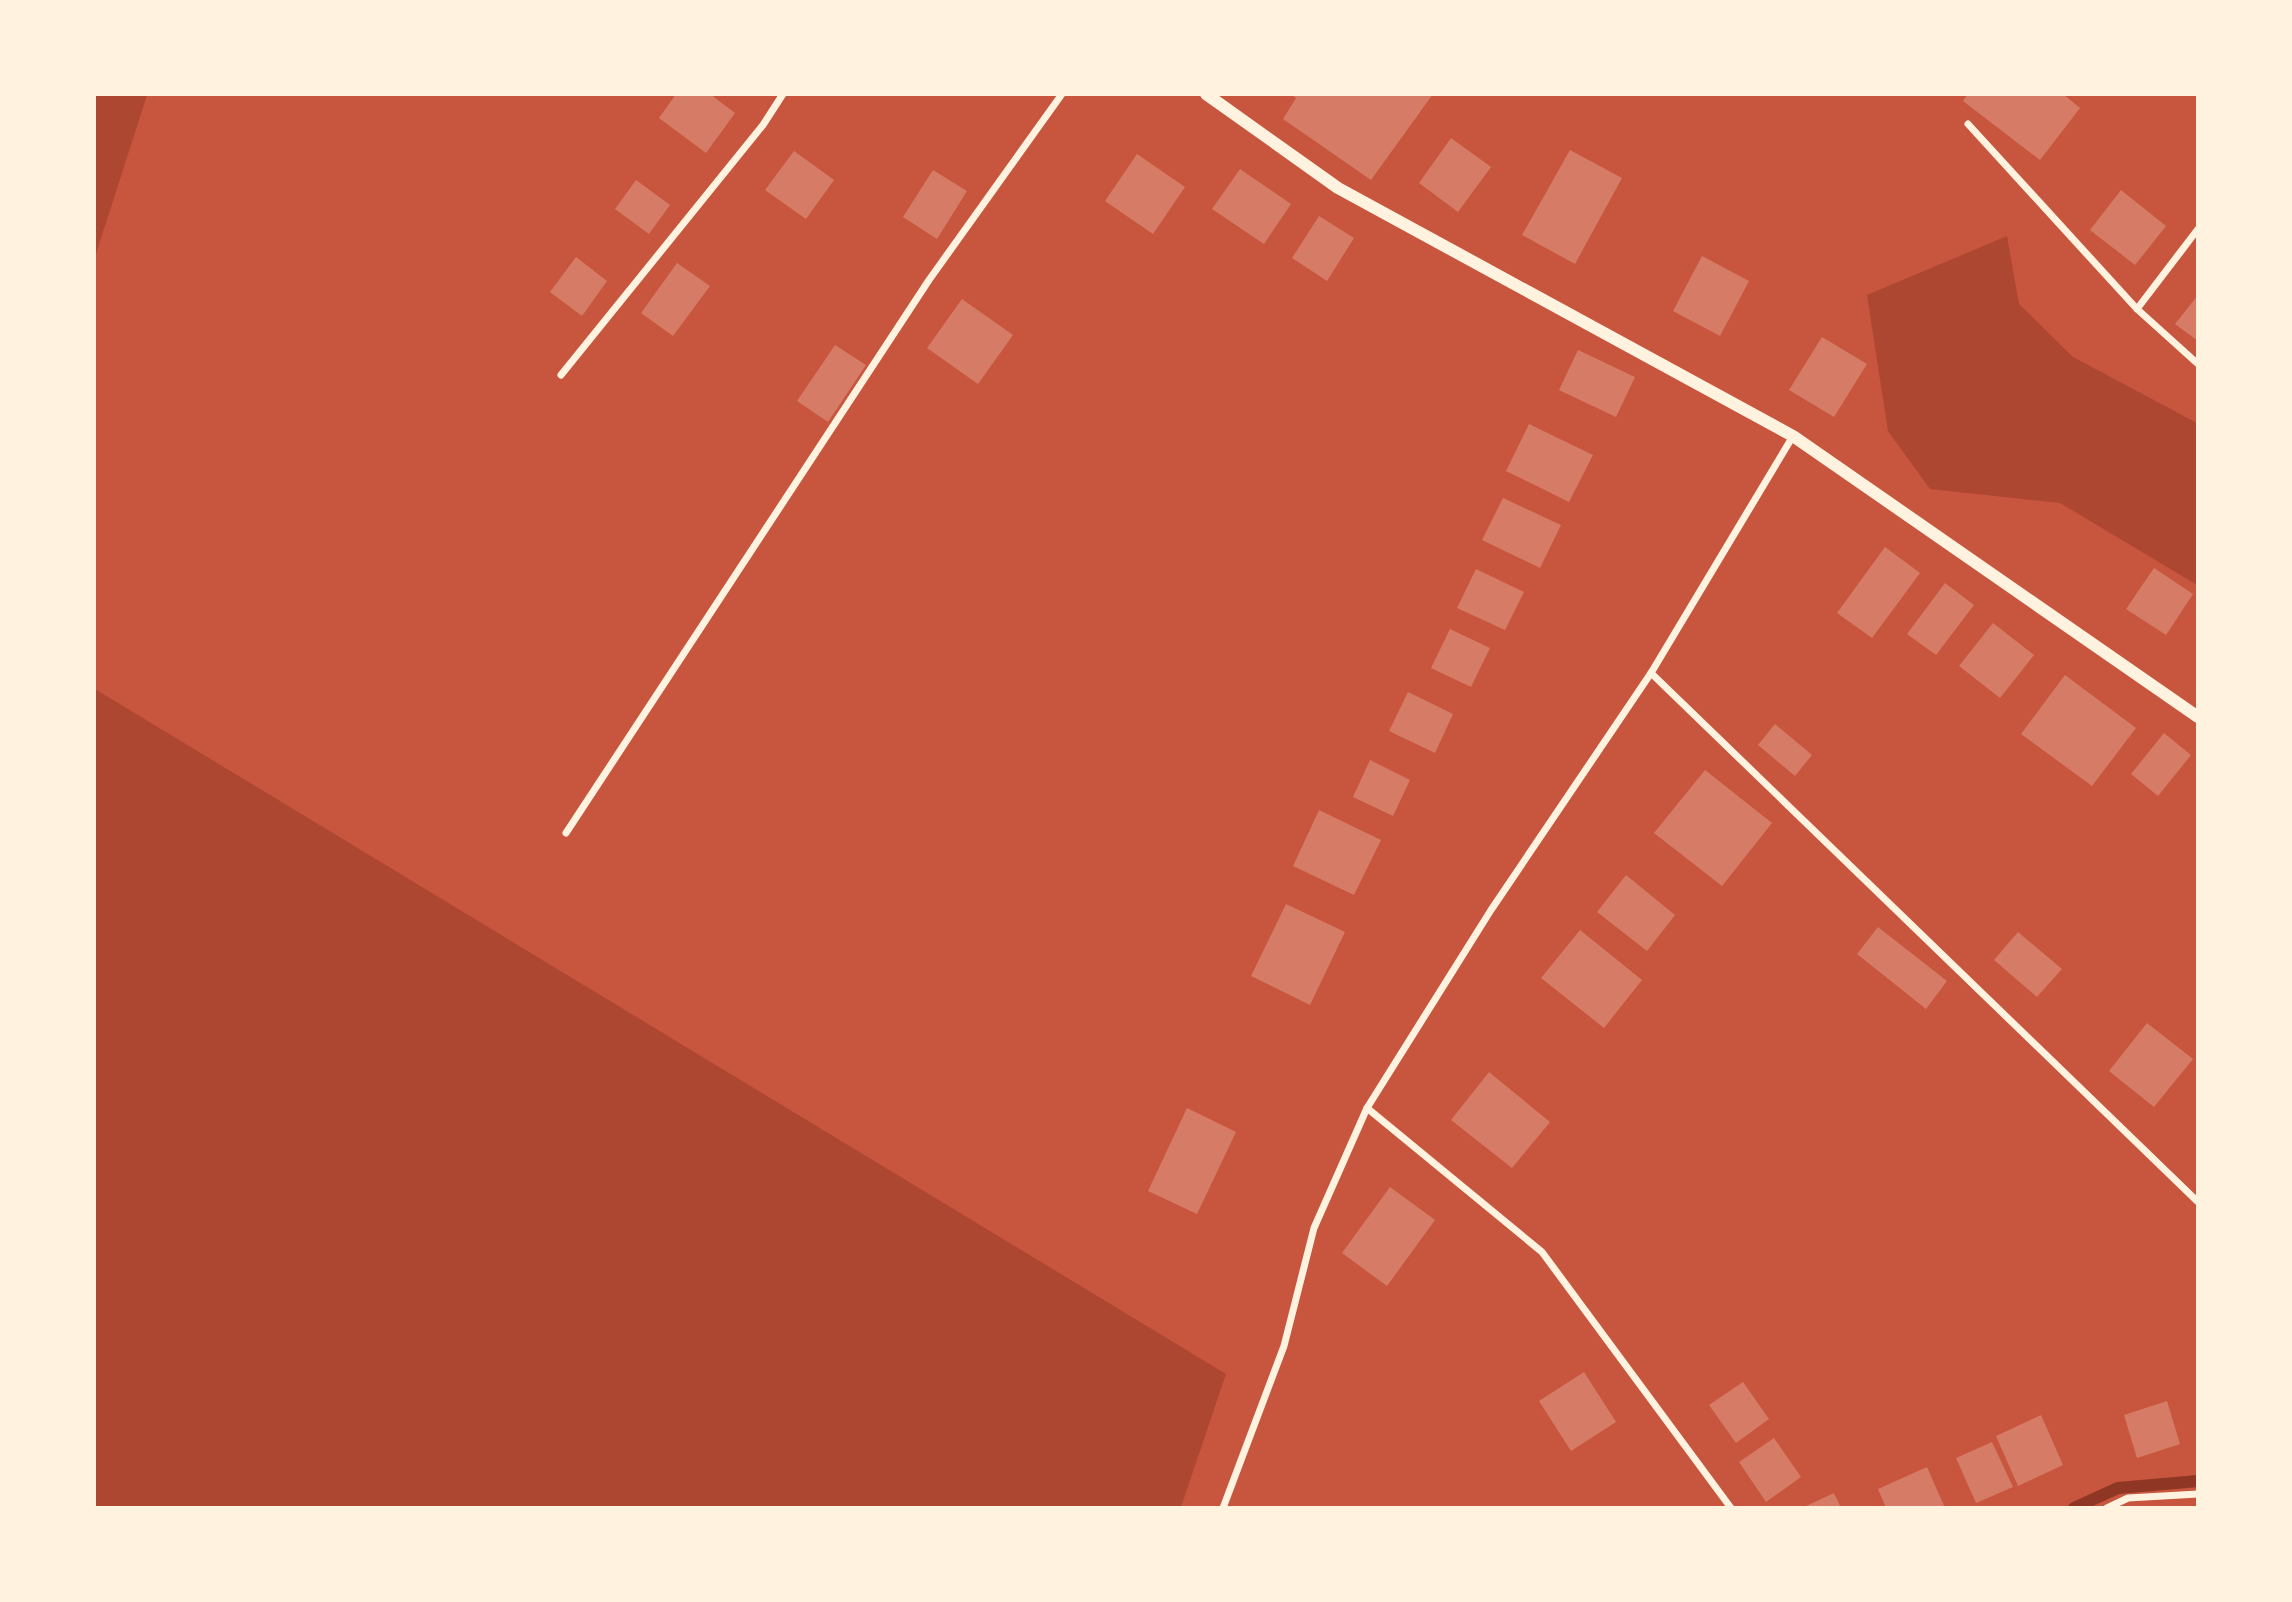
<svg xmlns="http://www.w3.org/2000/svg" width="2292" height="1602" viewBox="0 0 2292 1602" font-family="'Open Sans',sans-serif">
<rect width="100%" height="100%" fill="#c8553d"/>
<g fill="#ae4732">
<path d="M95,94L147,95L95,257L94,95Z"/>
<path d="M2007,236L2019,304L2073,357L2197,423V585L2060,503L1930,489L1888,431L1867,295Z"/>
<path d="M95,689L1226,1374L1181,1507H95Z"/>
</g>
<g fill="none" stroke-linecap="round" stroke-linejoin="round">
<path stroke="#8f3625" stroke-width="12" d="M2074,1508L2118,1488L2198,1481"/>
</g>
<g fill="#d67c66">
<path d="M676,94H710L735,113L706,153L659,118Z"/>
<path d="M1291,94H1433L1371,180L1283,119L1296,98Z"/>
<path d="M1968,94H2063L2080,108L2040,160L1963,101Z"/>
<path d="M1451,138L1491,167L1458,212L1419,183Z"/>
<path d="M1570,150L1622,178L1575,264L1522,235Z"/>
<path d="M794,151L834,180L806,219L765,190Z"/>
<path d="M1137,154L1185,187L1153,234L1105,201Z"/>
<path d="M1240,169L1291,204L1264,244L1212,209Z"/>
<path d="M933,170L967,191L937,239L903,217Z"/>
<path d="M636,180L670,205L649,234L615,209Z"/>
<path d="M2121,190L2166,226L2135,265L2090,230Z"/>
<path d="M1319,216L1354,238L1327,281L1292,258Z"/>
<path d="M1702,256L1749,281L1720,336L1673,311Z"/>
<path d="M576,257L607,281L582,316L550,292Z"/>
<path d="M677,263L710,286L673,336L641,313Z"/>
<path d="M2198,295V341L2175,324Z"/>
<path d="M962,299L1013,335L978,384L927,348Z"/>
<path d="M1822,337L1867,364L1834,417L1789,390Z"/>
<path d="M835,345L866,365L828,422L797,401Z"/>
<path d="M1578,350L1635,377L1616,417L1559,390Z"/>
<path d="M1529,424L1593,455L1569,502L1506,471Z"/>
<path d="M1503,498L1561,525L1540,568L1482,540Z"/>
<path d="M1885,547L1920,573L1872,638L1837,613Z"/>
<path d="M2154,568L2193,594L2166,635L2126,609Z"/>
<path d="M1476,569L1524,592L1505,630L1457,608Z"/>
<path d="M1945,583L1974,605L1936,655L1907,634Z"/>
<path d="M1993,623L2034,655L2000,698L1959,666Z"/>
<path d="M1450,629L1490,648L1471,687L1431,668Z"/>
<path d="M2065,675L2136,728L2092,786L2021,734Z"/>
<path d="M1408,692L1453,714L1435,753L1389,731Z"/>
<path d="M1775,724L1812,755L1795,776L1758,745Z"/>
<path d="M2164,733L2191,755L2158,796L2131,774Z"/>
<path d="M1370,760L1410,780L1393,816L1353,797Z"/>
<path d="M1705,770L1772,823L1722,886L1654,833Z"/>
<path d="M1319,810L1381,840L1354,895L1293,866Z"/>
<path d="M1626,875L1675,915L1647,951L1597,912Z"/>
<path d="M1286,904L1345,932L1310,1005L1251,976Z"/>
<path d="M1878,927L1947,981L1926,1009L1857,954Z"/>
<path d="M1580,930L1642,980L1604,1028L1541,978Z"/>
<path d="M2018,932L2062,969L2037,997L1994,960Z"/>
<path d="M2147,1023L2193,1059L2154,1107L2109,1071Z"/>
<path d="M1489,1072L1550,1122L1512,1168L1451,1120Z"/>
<path d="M1187,1108L1236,1132L1197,1214L1148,1191Z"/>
<path d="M1390,1187L1435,1220L1387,1286L1342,1253Z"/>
<path d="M1584,1372L1616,1422L1571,1451L1539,1401Z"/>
<path d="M1743,1382L1769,1419L1736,1443L1709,1405Z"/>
<path d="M2167,1401L2180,1444L2137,1458L2124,1415Z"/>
<path d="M2041,1415L2063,1465L2018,1486L1996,1436Z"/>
<path d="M1774,1438L1801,1477L1766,1502L1739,1462Z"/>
<path d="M1992,1442L2013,1487L1976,1503L1956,1458Z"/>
<path d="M1927,1467L1945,1508H1886L1878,1489Z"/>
<path d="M1834,1493L1841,1508H1802Z"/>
</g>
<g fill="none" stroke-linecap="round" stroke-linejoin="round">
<g stroke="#fff3e0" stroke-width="7">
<path d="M1968,124L2137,309L2198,364"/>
<path d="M2137,309L2198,229"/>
<path d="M561,375L763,125L783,94"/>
<path d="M1651,673L2198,1202"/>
<path d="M566,833L929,280L1062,94"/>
<path d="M1367,1108L1542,1252L1731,1508"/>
<path d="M1223,1508L1284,1346L1314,1228L1367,1108L1491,910L1651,673L1793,436"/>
<path d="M2107,1508L2128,1498L2198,1494"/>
</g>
<path stroke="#fff3e0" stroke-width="12" d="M1206,94L1338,188L1793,436L2198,717"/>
</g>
<rect width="2292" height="1602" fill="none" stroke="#fff3e0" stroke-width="192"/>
</svg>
